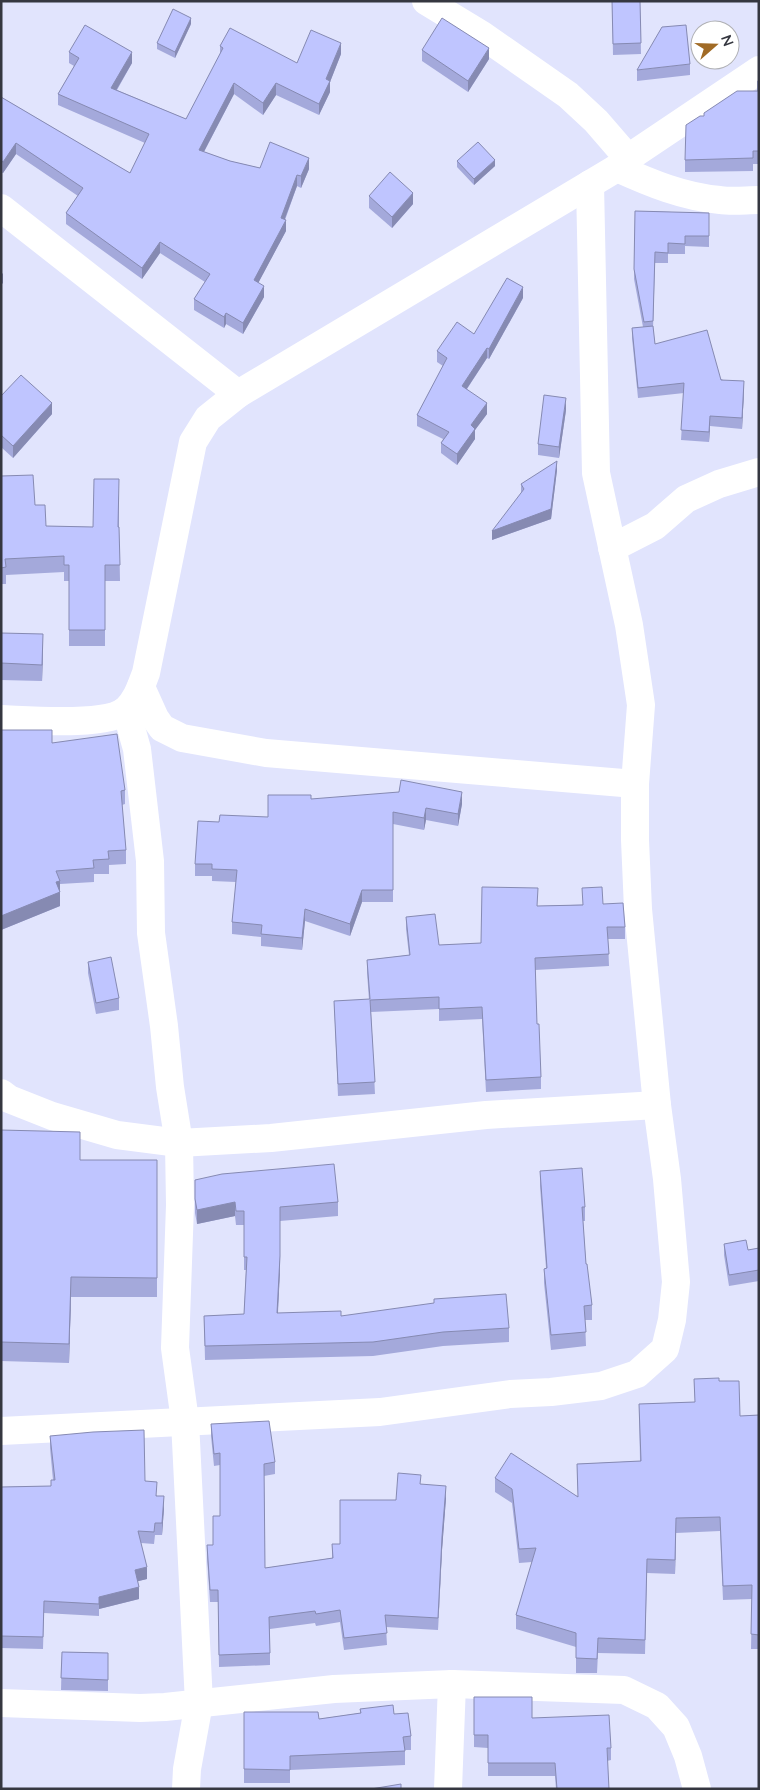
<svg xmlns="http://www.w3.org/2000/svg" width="760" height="1790" viewBox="0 0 760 1790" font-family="Lato,sans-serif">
<rect width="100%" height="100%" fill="#e1e4fd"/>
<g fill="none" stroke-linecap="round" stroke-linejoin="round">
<g stroke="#fff" stroke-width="28">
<path d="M426,1L482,35L568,95L596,121L628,158"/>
<path d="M617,168C650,183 684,197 720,200C733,202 746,200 759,200"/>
<path d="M1,208L238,394"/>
<path d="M612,548L655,526L686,499L719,484L759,472"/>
<path d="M141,687L155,718L162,728L182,738L266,753L635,784"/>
<path d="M126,710L137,749L150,861L151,933L164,1026L170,1087L179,1143L180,1205L175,1348L185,1421L199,1703L187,1769L186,1789"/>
<path d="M1,1093L9,1099L52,1116L117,1135L179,1143L271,1138L486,1115L657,1105"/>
<path d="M1,1431L380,1412L510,1394L551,1392L601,1386L637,1374L665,1349L672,1320L676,1282L667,1179L657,1105L638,909L635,840V784L641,705L629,625L596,473L590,184"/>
<path d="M1,1703L140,1708L165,1707L334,1689L452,1684L624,1690L657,1706L676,1727L688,1756L697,1789"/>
<path d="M448,1789L452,1684"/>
</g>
<path stroke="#fff" stroke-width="28" d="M1,719C29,720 106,727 126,710C137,700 141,686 146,673L193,442L208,418L238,394L617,168L628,158L759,70"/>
</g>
<g fill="#a4a9db">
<path d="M612,1H640L641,54L613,55Z"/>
<path d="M191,24L175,58L157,49V43Z"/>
<path d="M220,46L297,63L341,54L330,82V92L319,115L276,95L263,115L234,94L204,152L230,161L260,168L309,169L301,188L297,186L285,220L286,231L258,283L264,297L243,334L226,324L224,328L194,310V299L205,282L160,253L142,279L66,224V213L78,196L16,154L3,173H1V97L130,173L145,143L58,105V94L74,66L69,63V52L132,63L117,90L186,119L220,55Z"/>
<path d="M422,50L489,59L468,92L422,61Z"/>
<path d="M690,64V75L637,81V70Z"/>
<path d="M759,80V164H753V171L685,172V160L704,116L757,91V81Z"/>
<path d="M457,161L495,166L474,185L457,167Z"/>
<path d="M369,196L413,204L392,228L369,208Z"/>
<path d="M635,211L709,213V247L685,246V254H668V263H655L653,329L655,344L744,391L742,429L710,426L709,442L681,440L684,393L638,398L632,338V328L643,327L634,279Z"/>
<path d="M523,298L489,359L487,358L467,389L487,414L475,430V439L457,465L441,453V443L443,439L417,426V415L443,366L437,362V351L474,334Z"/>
<path d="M1,396L52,414L13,458L1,447Z"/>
<path d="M566,410L559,458L538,455V444Z"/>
<path d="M557,470L551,519L492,540L521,493V484Z"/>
<path d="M1,476L35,505L46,526L93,527L119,496V527L120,581H105V646H69V581H64V572L6,575V584H1Z"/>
<path d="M1,633L43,651L42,681L1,680Z"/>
<path d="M52,743L125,790V804L122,805L126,850V864L109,865V874H94V882L60,884V906L1,930Z"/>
<path d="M311,799L462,804L458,826L426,820L424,830L393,824V902H362L350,936L305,921L302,950L261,946V937L232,934V922L236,882L212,881V876H195V864L219,822L268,817Z"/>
<path d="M603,904L625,927V939H608L609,966L535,970L537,1024L541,1077V1089L486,1092L482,1019L439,1021V1009L371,1012L375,1094L338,1096L334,1001L369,1000L367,972V960L409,955L406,929V917L439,945L481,943L537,906Z"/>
<path d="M88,962L119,998V1010L96,1014L88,973Z"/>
<path d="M1,1130L80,1160H157V1297H71L69,1363L1,1361Z"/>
<path d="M540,1171L585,1207V1221H583L586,1264L592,1305V1320H585L586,1346L551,1350L544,1283V1269L546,1268L540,1186Z"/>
<path d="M195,1180L338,1202V1216L280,1221V1270L278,1313L341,1316L509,1328V1342L443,1346L373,1356L205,1360L204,1316L244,1314L246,1270H244V1225H236L235,1216L197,1224L195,1213Z"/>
<path d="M724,1244L748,1250L759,1248V1281L729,1286L724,1255Z"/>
<path d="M694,1379L719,1381L740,1416L759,1415V1649H751L752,1599L723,1600L720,1531L676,1533L675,1574L647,1573L645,1654L598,1653L597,1673H576V1647L516,1629V1615L532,1562L519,1563L512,1503L495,1492V1478L578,1496L577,1464L640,1461L639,1404L695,1402Z"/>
<path d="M211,1424L275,1462V1474L264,1476L265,1568L332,1558V1544H340L396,1500L421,1484L446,1498L442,1550L438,1630L386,1627L387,1645L344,1650L340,1622L316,1626L315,1623L270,1629V1665L219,1667L218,1602H210L207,1557V1545H213L220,1516V1465L214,1466L211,1436Z"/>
<path d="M50,1436L145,1481L157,1496L164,1508L162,1535H155L154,1544L141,1543L147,1579L138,1581L139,1599L99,1609V1616L44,1613L43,1649L1,1648V1487L51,1486L53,1480L50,1448Z"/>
<path d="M62,1652L108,1653V1691L61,1690Z"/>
<path d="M474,1697L611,1748V1760L607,1761L609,1789H556L555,1776H488V1748L474,1747Z"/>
<path d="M360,1709L394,1714L411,1736V1750H405V1765L290,1770V1783H244V1712L319,1719L360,1713Z"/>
</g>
<g fill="#868ab2">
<path d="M191,18V24L175,58V52Z"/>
<path d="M341,43V54L330,82V92L319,115V104L326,79Z"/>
<path d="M489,48V59L468,92V81Z"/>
<path d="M132,52V63L111,99V88Z"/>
<path d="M234,83V94L199,161V150Z"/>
<path d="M276,83V95L263,115V103Z"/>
<path d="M16,143V154L3,173V162Z"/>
<path d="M309,158V169L301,188V176Z"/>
<path d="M495,160V166L474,185V179Z"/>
<path d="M297,175V186L281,229V218Z"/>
<path d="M413,193V204L392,228V217Z"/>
<path d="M286,220V231L254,291V280Z"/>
<path d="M160,242V253L142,279V268Z"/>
<path d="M3,273V283L1,285V275Z"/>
<path d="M264,286V297L243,334V323Z"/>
<path d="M523,287V298L489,359V349Z"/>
<path d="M226,313V324L224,328V317Z"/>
<path d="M487,348V358L462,396V386Z"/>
<path d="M744,381V391L742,429V418Z"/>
<path d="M566,398V410L559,458V447Z"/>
<path d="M52,403V414L13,458V446Z"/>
<path d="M487,403V414L475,430V439L457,465V454L471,425Z"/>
<path d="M710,416V426L709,442V432Z"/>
<path d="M557,461V470L551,519L492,540V531Z"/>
<path d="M43,634V651L42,681V665Z"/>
<path d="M462,792V804L458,826V814Z"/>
<path d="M426,808V820L424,830V818Z"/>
<path d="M60,881V906L1,930V916L56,882Z"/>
<path d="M362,890V902L350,936V924Z"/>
<path d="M305,909V921L302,950V938Z"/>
<path d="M235,1202V1216L197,1224V1210Z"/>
<path d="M280,1256V1270L277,1327V1313Z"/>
<path d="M71,1277V1297L69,1363V1344Z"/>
<path d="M446,1486V1498L442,1550L438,1630L442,1537Z"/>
<path d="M164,1496V1508L162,1535V1523Z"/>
<path d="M676,1518V1533L675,1574V1560Z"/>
<path d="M147,1567V1579L135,1582V1570Z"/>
<path d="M139,1587V1599L99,1609V1616V1597Z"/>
</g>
<g fill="#bfc5ff" stroke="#868ab2">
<path d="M612,1H640L641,43L613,44Z"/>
<path d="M173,9L191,18L175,52L157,43Z"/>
<path d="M442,18L489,48L468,81L422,50Z"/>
<path d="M85,25L132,52L111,88L186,119L223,48L220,46L230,28L297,63L311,30L341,43L326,79L330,81L319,104L276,83L263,103L234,83L199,150L230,161L260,168L270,142L309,158L301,176L297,175L281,218L286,220L254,280L264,286L243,323L226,313L224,317L194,299L210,274L160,242L142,268L66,213L83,188L16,143L3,162L1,161V97L130,173L149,134L58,94L79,58L69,52Z"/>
<path d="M686,25L690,64L637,70L662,27Z"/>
<path d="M737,91H759V151H753V158L685,160L686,125L700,116H704V113Z"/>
<path d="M478,142L495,160L474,179L457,161Z"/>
<path d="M390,172L413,193L392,217L369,196Z"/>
<path d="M635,211L709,213V236H685V244L668,243V253L655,252L653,321L644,322L634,269Z"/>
<path d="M507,278L523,287L489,349L487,348L462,386L487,403L471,425L475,429L457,454L441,443L449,432L417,415L447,358L437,351L457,322L474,334Z"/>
<path d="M653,326L655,344L707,330L721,380L744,381L742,418L710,416L709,432L681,430L684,383L638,388L632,328Z"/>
<path d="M21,375L52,403L13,446L1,435V396Z"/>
<path d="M544,395L566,398L559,447L538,444Z"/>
<path d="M557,461L551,509L492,531L524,489L521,484Z"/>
<path d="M33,475L35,505H45L46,526L93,527L94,479H119L118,527H119L120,565H105V630H69V565H64V556L5,559L6,567L1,568V476Z"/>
<path d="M1,633L43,634L42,665L1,663Z"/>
<path d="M1,730H52V743L117,734L125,790L121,791L126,850L108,851L109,859L93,860L94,868L56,871L60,881L56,882L60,892L1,916Z"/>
<path d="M401,780L462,792L458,814L426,808L424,818L393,812V890H362L350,924L305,909L302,938L261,934L262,925L232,922L237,870L212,869V864H195L198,821L219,822L220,815L268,817V795H311V799L399,792Z"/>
<path d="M482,887L538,888L537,906L583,905L582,888L602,887L603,904L623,903L625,927H607L609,954L535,958L537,1024H539L541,1077L486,1080L482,1007L439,1009V997L370,1000L375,1082L338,1084L334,1001L370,999L367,960L410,955L406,917L435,914L439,945L481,943Z"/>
<path d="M111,957L119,998L96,1003L88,962Z"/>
<path d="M1,1130L80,1132V1160H157V1278L71,1277L69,1344L1,1342Z"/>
<path d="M334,1164L338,1202L280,1207V1256L277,1313L341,1311V1316L434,1303V1299L506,1294L509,1328L443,1332L373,1342L205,1346L204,1316L244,1314L247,1257H244V1211H236L235,1202L197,1210L195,1199V1180L222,1174Z"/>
<path d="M582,1168L585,1207H582L586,1264H587L592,1305L584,1306L586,1332L551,1335L544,1269L547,1268L540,1171Z"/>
<path d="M746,1240L748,1250L759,1248V1270L729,1275L724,1244Z"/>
<path d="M719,1378V1381H739L740,1416L759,1415V1635L751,1634L752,1585L723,1586L720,1517L676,1518L675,1560L647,1559L645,1640L598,1638L597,1659L576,1658V1633L516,1615L536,1548L519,1549L512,1489L495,1478L511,1453L578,1497L577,1464L641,1461L639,1404L695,1402L694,1379Z"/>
<path d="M269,1421L275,1462L264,1464L265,1568L333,1558L332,1544H340V1500H396L398,1473L421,1475L420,1484L446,1486L442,1537L438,1618L385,1615L387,1633L344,1638L340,1610L316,1614L315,1611L269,1617L270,1653L219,1655L218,1590H210L207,1545H213V1516H220V1453L214,1454L211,1424Z"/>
<path d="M144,1430L145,1481L157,1482L156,1496H164L162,1523H155L154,1532L138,1531L147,1567L135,1570L139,1587L99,1597V1604L44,1601L43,1637L1,1636V1487L51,1486V1480H55L50,1436L93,1432Z"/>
<path d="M62,1652L108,1653V1680L61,1678Z"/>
<path d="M474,1697H532V1718L609,1715L611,1748H607L609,1789H557L555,1763H488V1735H474Z"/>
<path d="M393,1705L394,1714L408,1713L411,1736L403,1737L405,1751L290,1756V1770L244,1769V1712H318L319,1719L361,1713L360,1709Z"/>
<path d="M401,1784V1789H371Z"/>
</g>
<rect width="760" height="1790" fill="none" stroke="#353740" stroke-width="5"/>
<g transform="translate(715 45) rotate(70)"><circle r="24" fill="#ffffff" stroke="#aeafb3"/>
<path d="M0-4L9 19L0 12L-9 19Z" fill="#a16b26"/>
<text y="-8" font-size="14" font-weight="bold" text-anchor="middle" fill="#353740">N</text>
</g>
</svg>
